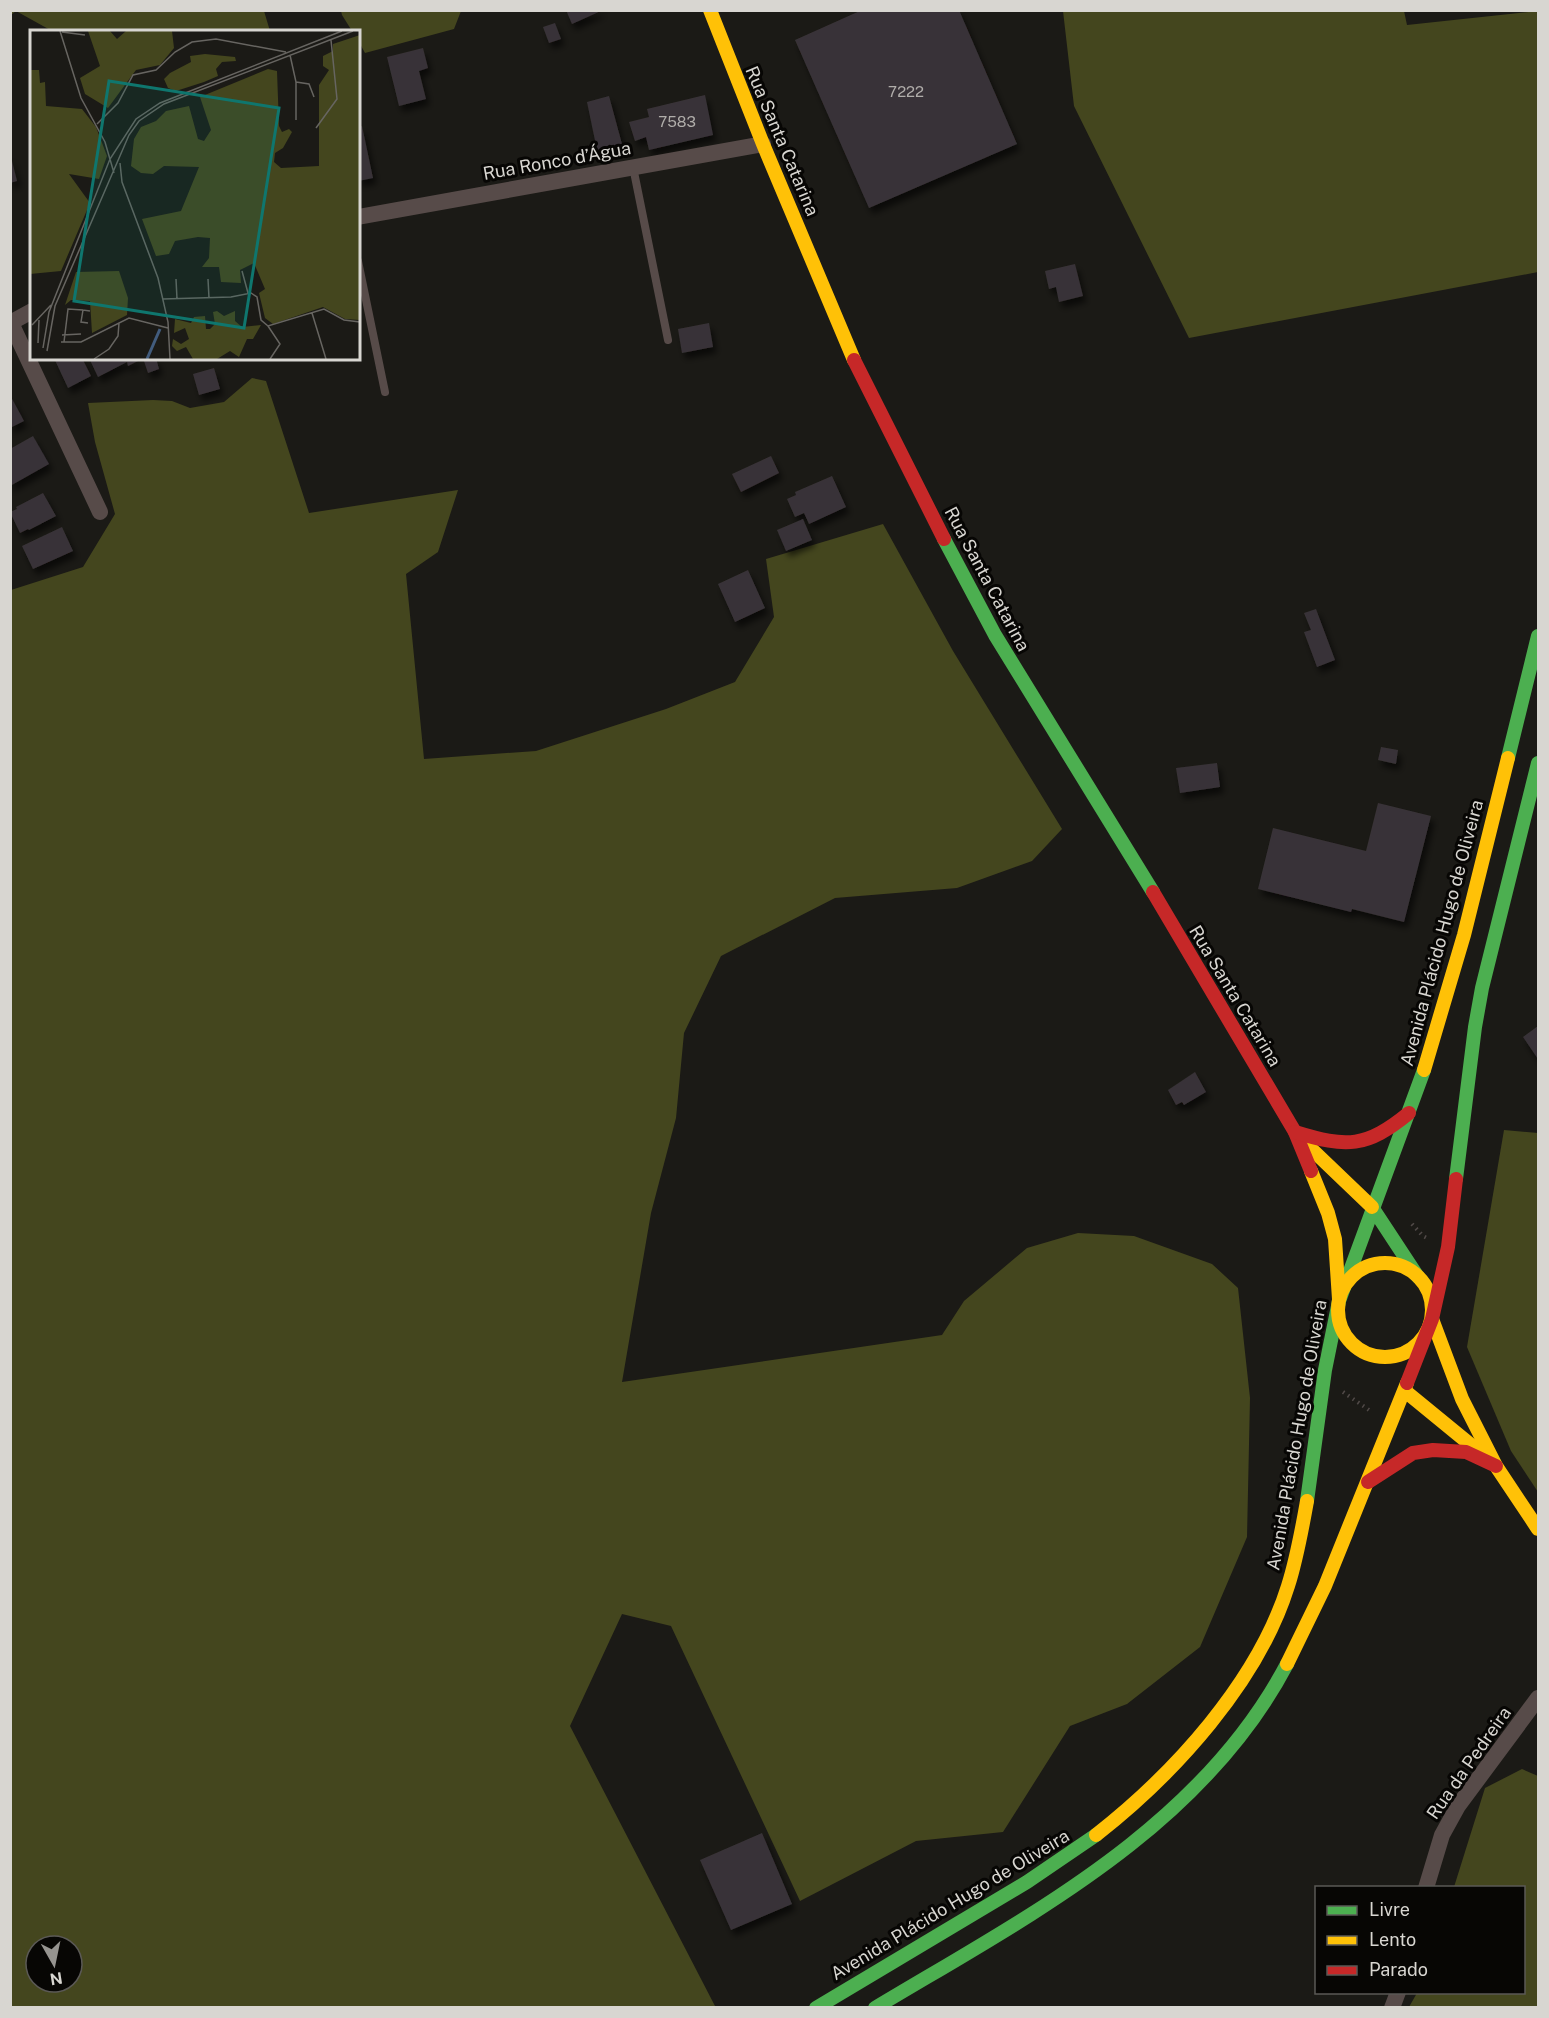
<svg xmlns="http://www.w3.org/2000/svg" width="1549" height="2018" viewBox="0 0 1549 2018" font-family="'Public Sans',sans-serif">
<defs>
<filter id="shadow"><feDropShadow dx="3.5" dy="6" stdDeviation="3" flood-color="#0009"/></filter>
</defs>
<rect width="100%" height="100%" fill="#1b1a16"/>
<g fill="#44461e" fill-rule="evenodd">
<path d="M11,10L264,11L270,31H52L16,11L11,15Z"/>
<path d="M341,11V10L461,11L454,29L365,53L359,42L358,32L352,31L342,15Z"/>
<path d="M1404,11L1407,25L1538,11V272L1189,338L1074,106L1063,11Z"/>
<path d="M252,378L266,381L309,513L458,490L438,552L406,574L424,759L536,751L666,709L735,682L774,617L766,559L883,524L953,651L1062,829L1032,861L957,888L835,898L721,956L684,1033L676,1118L651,1213L622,1382L942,1335L964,1301L1027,1248L1078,1233L1134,1236L1212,1264L1238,1288L1250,1398L1247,1537L1200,1647L1127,1704L1070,1726L1003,1832L916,1841L800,1901L671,1626L622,1614L570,1726L715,2006L712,2007H11V590L83,567L115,514L95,442L88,403L153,400L172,401L190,408L224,402ZM36,1946H72V1982H36Z"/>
<path d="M1504,1130L1538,1133V1492L1511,1451L1467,1347Z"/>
<path d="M1522,1769L1538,1776V2007H1409L1417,1993L1524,1992V1888L1454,1887L1485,1788Z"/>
</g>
<g fill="#393337" filter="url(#shadow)">
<path d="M566,10H603L572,24Z"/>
<path d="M862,10H959L1017,144L869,208L795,40Z"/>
<path d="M555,23L561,39L549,43L543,27Z"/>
<path d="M423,48L428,68L419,71L426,99L399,106L387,57Z"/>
<path d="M705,95L713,135L649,150L646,137L635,141L629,122L649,117L647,109Z"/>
<path d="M609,96L622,144L597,150L587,102Z"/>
<path d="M362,126L373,178L358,181V127Z"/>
<path d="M10,153L17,181L10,183Z"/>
<path d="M1075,264L1083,296L1059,302L1056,287L1049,289L1045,271Z"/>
<path d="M709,323L713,347L682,353L678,329Z"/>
<path d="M54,358H82L91,376L68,388Z"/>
<path d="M89,358H137L138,361L128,366L127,362L98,377Z"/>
<path d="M143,358H156L159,369L148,373Z"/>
<path d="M214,368L220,389L199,395L193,374Z"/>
<path d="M10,395L24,421L10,428Z"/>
<path d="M33,436L49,464L10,486V449Z"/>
<path d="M771,456L779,473L741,492L732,474Z"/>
<path d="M832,476L846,507L809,524L804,513L795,517L787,499L796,495L795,492Z"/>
<path d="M43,493L56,516L29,530L28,529L20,533L10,512L17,509L16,507Z"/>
<path d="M803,519L812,540L786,551L777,530Z"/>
<path d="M62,527L73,551L33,569L22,546Z"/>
<path d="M748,570L765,608L735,622L718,584Z"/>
<path d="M1316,609L1335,660L1317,667L1304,632L1311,630L1304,613Z"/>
<path d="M1381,747L1398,750L1396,764L1378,760Z"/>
<path d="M1217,763L1220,787L1180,793L1176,768Z"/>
<path d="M1378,803L1431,816L1404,922L1352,909L1351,912L1258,889L1273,828L1366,851Z"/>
<path d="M1538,1026V1059L1523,1037Z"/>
<path d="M1195,1072L1206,1092L1184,1105L1182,1102L1176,1105L1168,1090Z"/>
<path d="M762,1833L792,1904L731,1930L700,1860Z"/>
</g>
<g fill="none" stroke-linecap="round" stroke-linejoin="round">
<g stroke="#514a48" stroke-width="4" stroke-dasharray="1.5 4.5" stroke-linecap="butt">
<path d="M1412,1224L1423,1236L1429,1239"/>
<path d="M1343,1392L1372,1412"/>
</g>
<g stroke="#574b49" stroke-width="8">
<path d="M633,167L668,340"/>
<path d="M358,261L385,392"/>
</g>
<g stroke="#574b49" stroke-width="16">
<path d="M358,217L763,144"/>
<path d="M10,323L32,311"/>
<path d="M11,323L100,512"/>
<path d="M1426,1888L1442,1835L1458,1806L1538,1698"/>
<path d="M1392,2008L1398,1992"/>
</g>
<g stroke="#4caf50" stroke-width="14">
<path d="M944,539L995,635L1153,892"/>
<path d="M1508,758L1538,636"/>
<path d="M1456,1179L1475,1027L1482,988L1538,763"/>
<path d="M1372,1207L1418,1277"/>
<path d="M1307,1501L1325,1370L1339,1301L1424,1070"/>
<path d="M816,2008L1027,1882L1096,1835"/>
<path d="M875,2008C1028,1916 1200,1829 1287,1664"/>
</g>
<g stroke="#ffc107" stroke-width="14">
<path d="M710,10L763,144L854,360"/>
<path d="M1424,1070L1464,935L1508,758"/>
<path d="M1302,1140L1372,1207"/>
<path d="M1311,1171L1328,1213L1335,1239L1339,1299"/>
<circle cx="1385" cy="1310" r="47"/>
<path d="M1432,1319L1462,1399L1496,1466L1538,1529"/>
<path d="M1405,1391L1488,1459"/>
<path d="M1287,1664L1325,1586L1407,1383"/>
<path d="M1096,1835C1174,1774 1258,1682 1288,1586C1297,1558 1302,1529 1307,1501"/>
</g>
<g stroke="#c62828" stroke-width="14">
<path d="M854,360L944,539"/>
<path d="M1153,892L1295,1132L1311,1171"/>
<path d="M1295,1132C1347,1148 1366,1148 1409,1113"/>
<path d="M1407,1383L1432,1319L1448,1247L1456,1179"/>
<path d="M1368,1482L1413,1453L1433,1450L1466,1452L1496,1466"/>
</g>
</g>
<g text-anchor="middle" stroke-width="6" stroke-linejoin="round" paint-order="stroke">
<g font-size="15" fill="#b0adaa">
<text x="906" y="97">7222</text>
<text x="677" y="127">7583</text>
</g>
<g font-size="18" fill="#d8d6d1" stroke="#070604">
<text transform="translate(782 141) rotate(67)" y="6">Rua Santa Catarina</text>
<text transform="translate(557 161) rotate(-10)" y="6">Rua Ronco d’Água</text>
<text transform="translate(987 579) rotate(62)" y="6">Rua Santa Catarina</text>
<text transform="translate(1442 933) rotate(-75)" y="6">Avenida Plácido Hugo de Oliveira</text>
<text transform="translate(1235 996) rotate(59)" y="6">Rua Santa Catarina</text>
<text transform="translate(1297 1435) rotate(-80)" y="6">Avenida Plácido Hugo de Oliveira</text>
<text transform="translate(1469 1763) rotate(-55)" y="6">Rua da Pedreira</text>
<text transform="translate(950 1905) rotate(-31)" y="6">Avenida Plácido Hugo de Oliveira</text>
</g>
</g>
<g transform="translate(30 30)">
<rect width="330" height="330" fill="#1b1a16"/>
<path d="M58,1H80L87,9L96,1H142L144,18L130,35L106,40L78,78L55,64L50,48L70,36ZM330,5V290L315,289L293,277L243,294L235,288L229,263L235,259L224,233L210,240L211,253L191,252L189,237H172L179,228L180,208L168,207L145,211L139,224L126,226L112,189L151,181L169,137L134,136L123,144L111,143L101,136L104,109L111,97L126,91L136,81L159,76L168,109L174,111L181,100L170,67L238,39L247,41L249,96L252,102L259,99L262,102L253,118L245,123L244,132L251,138L289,136V55L299,40L293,36V26L303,21V14ZM175,24L205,27L206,31L192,32L186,39L188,46L174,52L146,61L138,58L134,49L140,43L161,32L160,26ZM0,40H9L10,53L15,52L16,76L52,79L66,97L77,126L69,149L39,144L60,173L31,241L0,244ZM89,241L98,268L97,285L62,303L60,271L41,270L35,275L46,242ZM187,281L194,286L205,281V291L212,297L231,295L223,309H217L209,327L200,321L187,329H163L156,317L147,321L142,316L143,309L151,314L159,309L155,298L144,303L145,289L161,293L164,287L175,286L176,299H180L185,294L183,282Z" fill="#44461e"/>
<path fill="none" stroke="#425c7d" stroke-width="3" d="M117,329L130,299"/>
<path fill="none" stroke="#676561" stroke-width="1.5" d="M30,1L51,68L75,112L84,143M32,2L55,5M260,25L266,52V90M266,52L279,54L284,67M67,94L88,73L103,45L126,40L145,22L162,12L186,9L256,22M286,98L307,69L301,10M90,133L92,152L128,248L138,292L140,329M212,241L218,263M146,249L147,269M178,249L179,268M133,269L201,267L221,263L227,267L231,290L238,296L294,279L314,290L330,292M282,283L296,329M58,293L51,292L53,280L60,281M2,295L21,275M238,296L250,314L240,329M32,305L51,304M31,312H51L99,288L138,298M34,312L38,279L53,280M8,313L9,290M13,318L19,282L80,129L106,89L130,73L312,1M17,321L25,276L99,105L109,91L134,74L323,1M64,329L79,319L88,306L89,293"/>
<path fill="#0f766e" fill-opacity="0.15" stroke="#0f766e" stroke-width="3" d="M79,51L249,78L214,298L44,271Z"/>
<rect width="330" height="330" fill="none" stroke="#d8d6d1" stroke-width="3"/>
</g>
<rect width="1549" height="2018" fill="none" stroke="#d8d6d1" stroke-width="24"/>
<rect x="1315" y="1886" width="210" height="108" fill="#070604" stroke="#5b5956" stroke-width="1.5"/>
<rect x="1327" y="1906" width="30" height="9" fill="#4caf50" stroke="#5b5956" stroke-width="1.5"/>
<text x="1369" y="1916" font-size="18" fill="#d8d6d1">Livre</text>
<rect x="1327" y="1936" width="30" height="9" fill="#ffc107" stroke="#5b5956" stroke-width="1.5"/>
<text x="1369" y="1946" font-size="18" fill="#d8d6d1">Lento</text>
<rect x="1327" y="1966" width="30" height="9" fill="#c62828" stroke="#5b5956" stroke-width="1.5"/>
<text x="1369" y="1976" font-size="18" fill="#d8d6d1">Parado</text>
<g transform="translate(54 1964) rotate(171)"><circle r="28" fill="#070604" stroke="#5b5956" stroke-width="1.5"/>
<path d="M0-4.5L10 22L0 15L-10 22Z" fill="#969490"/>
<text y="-9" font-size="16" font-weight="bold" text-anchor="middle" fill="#d8d6d1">N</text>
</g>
</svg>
